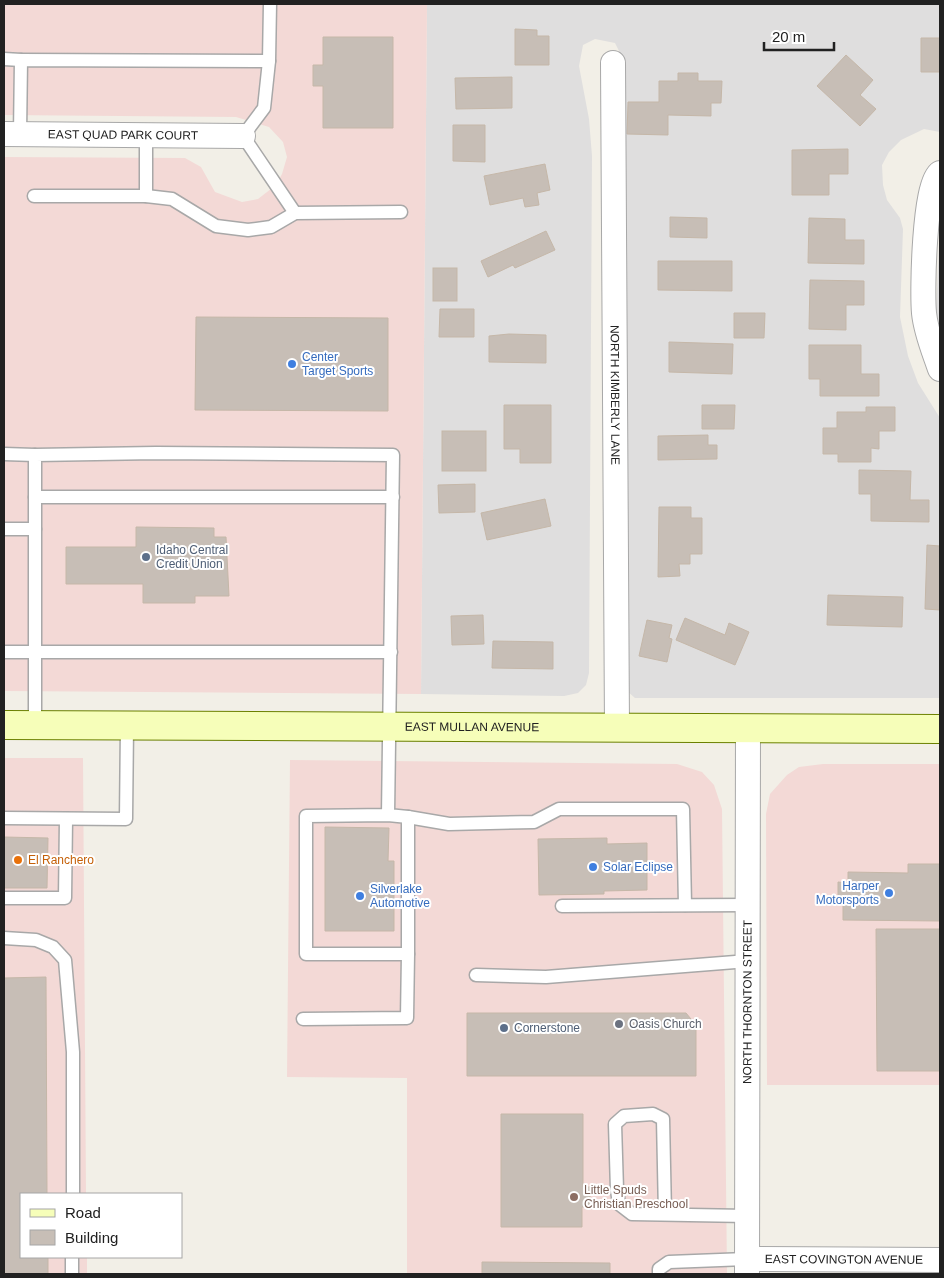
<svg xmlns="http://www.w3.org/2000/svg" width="944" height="1278" viewBox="0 0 944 1278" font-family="Arial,sans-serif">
<rect width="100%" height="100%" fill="#f2efe7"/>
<g fill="#dfdede">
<path d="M427,4H940V132L924,129L901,140L889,152L882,165L883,185L887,200L900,218L903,229L900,317L908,356L918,383L940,418V698H635L627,691L623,59L615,43L595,39L583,45L579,66L589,119L592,156L589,673L586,685L578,693L564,696L421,694Z"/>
<path d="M940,224V328L936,312Z"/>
</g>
<g fill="#f3d9d6">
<path d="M4,4H427L421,694L4,691V157L185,158L201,167L215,192L242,202L258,199L276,185L282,174L287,157L283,142L269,127L236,117L4,115Z"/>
<path d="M4,758H83L86,1194H21V1257H87V1274H4Z"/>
<path d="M290,760L677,764L702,772L714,785L722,809L727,1274H407V1078L287,1077Z"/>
<path d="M823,764H940V1085H767L766,814L770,794L787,775L799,767Z"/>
</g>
<g fill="#c7beb6" stroke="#c5b7a8">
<path d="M515,29L537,30V36H549V65H515Z"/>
<path d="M323,37H393V128H323V86H313V65H323Z"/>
<path d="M921,38H940V97V72H921Z"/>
<path d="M846,55L873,80L860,95L876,109L860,126L817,86Z"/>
<path d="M678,73H698V81H722L721,103H711V116L668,115V135L627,134L628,102H659V81H678Z"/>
<path d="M512,77V108L456,109L455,78Z"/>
<path d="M453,125H485V162L453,161Z"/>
<path d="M848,149V174H829V195H792V150Z"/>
<path d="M545,164L550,190L537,193L539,205L525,207L523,198L490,205L484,176Z"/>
<path d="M670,217L707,218V238L670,237Z"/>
<path d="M809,218L845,219V240H864V264L808,263Z"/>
<path d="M546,231L555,250L515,268L513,265L488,277L481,261Z"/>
<path d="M658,261H732V291L658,290Z"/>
<rect x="433" y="268" width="24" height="33"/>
<path d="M810,280L864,281V305H846V330L809,329Z"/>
<path d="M440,309H474V337H439Z"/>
<path d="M734,313H765L764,338H734Z"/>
<path d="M196,317L388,318V411L195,410Z"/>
<path d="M509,334L546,335V363L489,362V336Z"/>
<path d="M669,342L733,344L732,374L669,372Z"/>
<path d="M809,345H861V374H879V396H820V379H809Z"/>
<path d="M504,405H551V463H520V449H504Z"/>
<path d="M702,405H735L734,429H702Z"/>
<path d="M866,407H895V431H879V449L871,448V462H838V454H823V428H837V412H866Z"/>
<rect x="442" y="431" width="44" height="40"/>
<path d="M708,435V445H717V459L658,460V436Z"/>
<path d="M859,470L911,471L910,500H929V522L871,521V494H859Z"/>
<path d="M475,484V512L439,513L438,485Z"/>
<path d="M545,499L551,526L487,540L481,513Z"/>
<path d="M659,507H691V518H702V554H690V564H679L680,576L658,577Z"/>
<path d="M136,527L214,528V537H226L229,596H195V603H143V584H66V547H136Z"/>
<path d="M927,545L940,546V610L925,609Z"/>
<path d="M828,595L903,597L902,627L827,625Z"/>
<path d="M483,615L484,644L452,645L451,616Z"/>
<path d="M685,618L725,635L729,623L749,632L735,665L676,640Z"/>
<path d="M647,620L672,625L669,638L672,639L667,662L639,656Z"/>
<path d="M493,641L553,642V669L492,668Z"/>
<path d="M325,827L389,828L388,861H394V931H325Z"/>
<path d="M4,837L48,838L47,888H4Z"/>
<path d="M607,838V844L647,843V890L604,891V894L539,895L538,839Z"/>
<path d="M908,864H940V921L843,920V903H838V882L848,883V872L908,873Z"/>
<path d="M876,929H940V1071H877Z"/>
<path d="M46,977L47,1194H21V1257H48V1274H4V978Z"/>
<path d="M467,1013H686L696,1025V1076H467Z"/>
<path d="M501,1114H583V1187H590V1207H582V1227H501Z"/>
<path d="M482,1262L610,1263V1274H482Z"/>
</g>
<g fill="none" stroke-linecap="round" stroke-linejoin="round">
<g stroke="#a8a8a8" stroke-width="15">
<g id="service">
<path d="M4,59L21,60"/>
<path d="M269,61L270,4"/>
<path d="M20,134L21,60L269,61L264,108L243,136L295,213"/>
<path d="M146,135V196"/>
<path d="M34,196H146L172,199L216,226L248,230L271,227L295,213L401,212"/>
<path d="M4,454L35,455"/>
<path d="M35,497H393"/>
<path d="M4,529H35"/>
<path d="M4,652H391"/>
<path d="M35,726V455L156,453L393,455L388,815L306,816V954H408V817L388,815"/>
<path d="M408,817L449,824L534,822L559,809H683L685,905"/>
<path d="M4,818L126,819L127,726"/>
<path d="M4,898H65L66,819"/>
<path d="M562,906L748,905"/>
<path d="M4,938L36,940L53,947L65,960L73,1052V1194"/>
<path d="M476,975L546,977L748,961"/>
<path d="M303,1019L407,1018L408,954"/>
<path d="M665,1214L663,1119L653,1114L624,1116L615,1124L617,1190L619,1204L632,1214L747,1216"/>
<path d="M72,1274V1257"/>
<path d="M659,1274V1269L669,1262L746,1259"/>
</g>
</g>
<g stroke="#a8a8a8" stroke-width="26">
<g id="minor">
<path id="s1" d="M613,63L617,727"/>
<path id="s2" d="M4,134L243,136"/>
<path d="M940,173C924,183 922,292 924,313C926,333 934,351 940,369"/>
<path id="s3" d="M746,1259L940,1260"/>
<path id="s4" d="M747,1274L748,728"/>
</g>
</g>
<g stroke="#6b8000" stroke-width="30">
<g id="secondary">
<path id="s5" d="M4,725L940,729"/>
</g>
</g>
<use href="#service" stroke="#fff" stroke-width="12"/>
<use href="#minor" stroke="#fff" stroke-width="24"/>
<use href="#secondary" stroke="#f6feb9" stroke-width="28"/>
</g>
<g fill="#3f7fe0" stroke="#fff" stroke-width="2">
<circle cx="292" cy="364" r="5"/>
<circle cx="593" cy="867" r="5"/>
<circle cx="889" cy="893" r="5"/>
<circle cx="360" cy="896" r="5"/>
</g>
<g fill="#5c6f8a" stroke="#fff" stroke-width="2">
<circle cx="146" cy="557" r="5"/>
<circle cx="504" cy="1028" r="5"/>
</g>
<circle fill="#e8710a" stroke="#fff" stroke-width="2" cx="18" cy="860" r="5"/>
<circle fill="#6b7280" stroke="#fff" stroke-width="2" cx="619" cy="1024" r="5"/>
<circle fill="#8d6e63" stroke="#fff" stroke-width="2" cx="574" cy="1197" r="5"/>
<g text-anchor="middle" stroke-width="4" stroke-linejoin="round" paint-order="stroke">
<g font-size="12" fill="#212121" stroke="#fff">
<text dy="4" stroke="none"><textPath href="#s2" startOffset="119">EAST QUAD PARK COURT</textPath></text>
<text dy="4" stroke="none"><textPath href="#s1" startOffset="332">NORTH KIMBERLY LANE</textPath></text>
<text dy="4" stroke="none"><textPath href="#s5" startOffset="468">EAST MULLAN AVENUE</textPath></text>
<text dy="4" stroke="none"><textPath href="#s4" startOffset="272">NORTH THORNTON STREET</textPath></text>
<text dy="4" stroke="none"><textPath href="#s3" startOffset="98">EAST COVINGTON AVENUE</textPath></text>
</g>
<g font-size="12" fill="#366cbe" stroke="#fff" text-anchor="start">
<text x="302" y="361">Center<tspan x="302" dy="14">Target Sports</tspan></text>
<text x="603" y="871">Solar Eclipse</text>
<text x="879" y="890" text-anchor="end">Harper<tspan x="879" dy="14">Motorsports</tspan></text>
<text x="370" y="893">Silverlake<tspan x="370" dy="14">Automotive</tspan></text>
</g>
<g font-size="12" fill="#4e5e75" stroke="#fff" text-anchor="start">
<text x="156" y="554">Idaho Central<tspan x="156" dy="14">Credit Union</tspan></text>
<text x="514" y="1032">Cornerstone</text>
</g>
<g font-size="12" fill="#c56008" stroke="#fff" text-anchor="start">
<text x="28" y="864">El Ranchero</text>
</g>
<g font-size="12" fill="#5b616d" stroke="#fff" text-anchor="start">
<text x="629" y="1028">Oasis Church</text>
</g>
<g font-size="12" fill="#785e54" stroke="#fff" text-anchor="start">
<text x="584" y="1194">Little Spuds<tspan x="584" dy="14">Christian Preschool</tspan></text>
</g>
</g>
<rect width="944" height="1278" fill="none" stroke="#212121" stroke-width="10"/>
<rect x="20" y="1193" width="162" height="65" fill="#ffffff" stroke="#a6a6a6"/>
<rect x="30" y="1209" width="25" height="8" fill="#f6feb9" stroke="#a6a6a6"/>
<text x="65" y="1218" font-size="15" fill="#212121">Road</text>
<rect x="30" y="1230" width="25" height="15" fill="#c7beb6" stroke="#a6a6a6"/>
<text x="65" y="1243" font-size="15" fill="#212121">Building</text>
<path d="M764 42v8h70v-8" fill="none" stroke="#212121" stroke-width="2.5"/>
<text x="772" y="42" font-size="15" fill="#212121" stroke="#ffffff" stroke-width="4" paint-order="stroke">20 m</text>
</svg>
